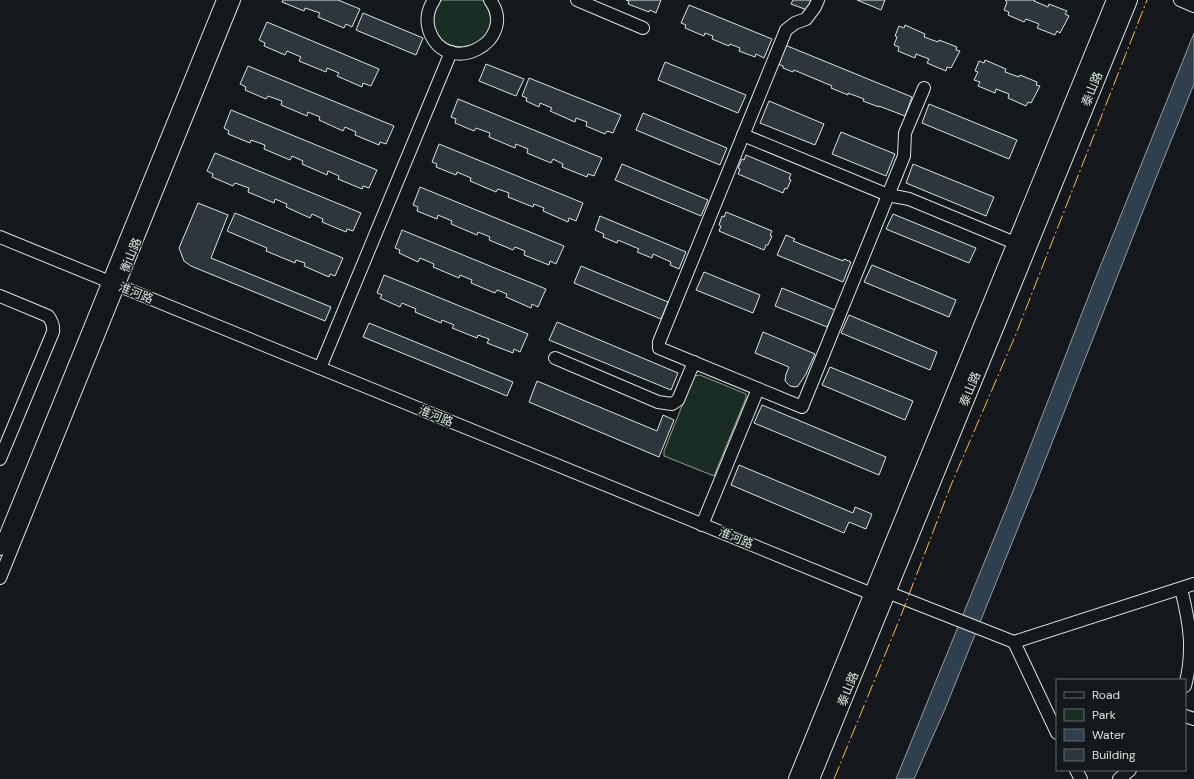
<svg xmlns="http://www.w3.org/2000/svg" width="1194" height="779" viewBox="0 0 1194 779" font-family="'DM Sans','Noto Sans SC',sans-serif">
<rect width="100%" height="100%" fill="#14181c"/>
<g fill="#1a2d24" stroke="#939e99">
<path d="M442,0H483C514,42 441,68 434,23C433,15 436,6 442,0Z"/>
<path d="M700,375L746,394V398L714,476L664,456V451L694,376Z"/>
</g>
<path fill="#2f3f4d" stroke="#939e99" d="M1194,33V84L1156,178L1037,481L945,709L914,779H896L1008,504L1094,282Z"/>
<g fill="#2c363c" stroke="#d8e6dc">
<path d="M283,0H338L360,9L352,27L346,24L344,28L318,17L320,13L305,8L304,11L282,2Z"/>
<path d="M626,0H661L656,13L650,10L649,12L628,4L629,1Z"/>
<path d="M793,0H811L807,10L791,4Z"/>
<path d="M857,0H885L881,10Z"/>
<path d="M1005,0H1035L1034,1L1048,7L1049,4L1067,11L1065,14L1069,16L1060,33L1057,31L1055,35L1037,28L1039,24L1026,19L1024,22L1008,15L1009,12L1004,10L1007,2Z"/>
<path d="M689,5L772,39L764,58L756,54L755,57L739,51L740,48L730,44L729,46L712,39L713,36L705,33L704,36L685,28L686,25L681,23Z"/>
<path d="M363,13L423,38L416,55L356,30Z"/>
<path d="M267,22L379,69L371,86L363,83L362,87L337,76L339,73L327,68L326,72L299,61L301,57L287,51L285,55L264,46L265,43L259,40Z"/>
<path d="M905,25L925,34L924,37L938,42L939,40L957,47L956,50L960,51L951,68L947,67L946,71L927,63L929,59L916,54L915,58L898,51L899,47L894,45L897,37L895,36L899,26L904,28Z"/>
<path d="M785,45L912,97L905,116L879,106V107L863,101L864,99L848,93V95L831,88L832,86L794,70L793,72L783,68V66L778,64Z"/>
<path d="M985,60L1006,69L1005,72L1019,77L1020,75L1037,82L1036,85L1040,86L1031,103L1028,102L1026,106L1008,98L1009,94L996,89L995,93L978,86L980,82L974,80L978,72L975,71L979,61L984,63Z"/>
<path d="M665,62L746,95L738,113L658,80Z"/>
<path d="M486,64L524,79L516,96L479,81Z"/>
<path d="M248,66L394,126L386,144L380,142L379,145L355,135L356,132L345,127L343,131L319,120L320,117L308,112L307,116L281,105L282,101L268,96L266,99L245,90L246,87L240,84Z"/>
<path d="M529,78L621,115L613,133L607,131L605,134L586,126L587,122L576,118L575,122L550,111L552,108L540,103L539,107L526,101L527,98L522,96Z"/>
<path d="M458,99L602,158L594,176L588,174L587,177L562,167L563,164L553,159L551,163L527,153L528,149L516,144L515,148L489,137L490,133L476,128L474,131L455,123L456,119L451,117Z"/>
<path d="M769,101L824,124L815,145L760,123Z"/>
<path d="M929,104L1017,140L1009,159L922,123Z"/>
<path d="M231,110L377,170L369,188L363,186L362,189L338,179L339,176L328,171L327,175L302,164L303,161L292,156L290,160L264,149L265,145L251,140L250,143L228,134L229,131L224,128Z"/>
<path d="M643,113L727,148L720,165L636,130Z"/>
<path d="M841,132L895,154L886,176L832,154Z"/>
<path d="M439,144L583,203L576,221L569,218L568,222L543,211L544,208L534,204L533,207L508,197L509,193L498,189L496,192L470,181L471,178L457,172L456,175L436,167L437,164L432,162Z"/>
<path d="M215,153L361,213L353,231L347,229L346,232L322,222L323,219L312,214L310,218L286,207L287,204L275,199L274,203L248,192L249,188L235,183L233,186L212,177L213,174L207,171Z"/>
<path d="M746,155L791,174L789,179L791,180L787,189L785,188L783,193L738,174L740,169L738,168L742,159L744,160Z"/>
<path d="M622,164L708,200L701,216L615,180Z"/>
<path d="M913,164L994,197L986,216L906,183Z"/>
<path d="M420,187L564,246L556,264L550,261L549,265L524,255L525,251L515,247L513,250L489,240L490,237L478,232L477,235L451,224L452,221L438,215L437,219L417,211L418,207L413,205Z"/>
<path d="M198,203L228,215L211,258L331,307L325,321L191,266L184,261L179,248Z"/>
<path d="M726,212L772,231L770,235L772,236L768,245H766L764,250L719,231L721,226L719,225L722,216L724,217Z"/>
<path d="M235,213L343,258L335,276L330,274L329,277L304,266L305,263L296,260L295,263L266,251L267,248L227,231Z"/>
<path d="M893,214L976,248L969,263L886,229Z"/>
<path d="M600,216L686,252L679,269L670,265L671,262L653,254L652,258L637,252L639,249L618,240L617,243L603,237L604,234L595,230Z"/>
<path d="M402,230L546,289L538,307L532,304L531,308L506,297L507,294L497,290L495,293L471,283L472,280L460,275L459,278L433,267L434,264L420,258L418,262L399,253L400,250L395,248Z"/>
<path d="M786,235L795,239L793,241L843,261L844,259L851,262L843,282L777,255Z"/>
<path d="M872,265L956,300L949,317L864,282Z"/>
<path d="M581,266L668,302L661,319L574,283Z"/>
<path d="M704,272L760,295L753,313L696,290Z"/>
<path d="M384,275L528,334L520,352L514,349L513,353L487,343L489,339L478,335L477,338L452,328L454,325L442,320L441,323L415,312L416,309L402,303L400,307L380,298L382,295L377,293Z"/>
<path d="M782,288L835,310L827,327L775,306Z"/>
<path d="M849,315L937,352L930,370L841,333Z"/>
<path d="M557,322L678,373L671,390L549,340Z"/>
<path d="M369,323L513,382L507,396L363,337Z"/>
<path d="M763,332L815,354L806,374L798,386L795,387L790,386L785,381L786,374L789,367L755,353Z"/>
<path d="M830,367L913,401L905,420L822,385Z"/>
<path d="M537,381L657,431L663,415L674,420L659,457L529,402Z"/>
<path d="M762,405L886,457L879,475L754,423Z"/>
<path d="M739,465L853,513L855,507L872,514L866,529L849,522L844,533L731,485Z"/>
</g>
<g fill="none" stroke-linecap="round" stroke-linejoin="round">
<g stroke="#d8e6dc" stroke-width="14">
<g id="minor">
<path d="M434,0C428,9 426,20 429,30C446,80 520,41 490,0"/>
<path d="M577,0L643,28"/>
<path d="M818,0L815,7L806,19L795,23L786,30L659,342V348L802,407L904,156L905,133L924,88"/>
<path d="M1180,0L1194,6"/>
<path d="M743,135L888,195L909,199L1015,243"/>
<path d="M0,237L872,594"/>
<path d="M0,296L48,316C52,321 54,325 53,332L0,459"/>
<path d="M555,358L658,402L672,404L678,400L694,362"/>
<path d="M320,368L451,52"/>
<path d="M702,525L758,389"/>
<path d="M0,549L223,0"/>
<path d="M0,578L234,0"/>
<path d="M1181,589C1190,624 1194,651 1185,686"/>
<path d="M887,592L1014,642L1194,584"/>
<path d="M1014,642L1057,733"/>
<path d="M1185,716L1194,719"/>
<path d="M1076,770L1081,779"/>
<path d="M1119,779L1130,770"/>
</g>
</g>
<g stroke="#d8e6dc" stroke-width="18">
<g id="major">
<path d="M797,779L1115,0"/>
<path d="M811,779L1129,0"/>
</g>
</g>
<use href="#minor" stroke="#14181c" stroke-width="12"/>
<use href="#major" stroke="#14181c" stroke-width="16"/>
<path stroke="#ffb74d" stroke-width="1" stroke-dasharray="14 3 2 3" stroke-linecap="butt" d="M834,779L900,618L951,485L1016,334L1147,0"/>
</g>
<g text-anchor="middle" stroke-width="3" stroke-linejoin="round" paint-order="stroke">
<g font-size="12" fill="#d8e6dc" stroke="#14181c">
<text transform="translate(1092 89) rotate(-68)" y="4">泰山路</text>
<text transform="translate(131 255) rotate(-68)" y="4">衡山路</text>
<text transform="translate(136 293) rotate(22)" y="4">淮河路</text>
<text transform="translate(970 389) rotate(-68)" y="4">泰山路</text>
<text transform="translate(436 416) rotate(22)" y="4">淮河路</text>
<text transform="translate(736 538) rotate(22)" y="4">淮河路</text>
<text transform="translate(848 689) rotate(-68)" y="4">泰山路</text>
</g>
</g>
<rect x="1056" y="679" width="130" height="92" fill="#14181c" stroke="#626a69"/>
<rect x="1064" y="692" width="20" height="6" fill="#14181c" stroke="#626a69"/>
<text x="1092" y="699" font-size="12" fill="#d8e6dc">Road</text>
<rect x="1064" y="709" width="20" height="12" fill="#1a2d24" stroke="#626a69"/>
<text x="1092" y="719" font-size="12" fill="#d8e6dc">Park</text>
<rect x="1064" y="729" width="20" height="12" fill="#2f3f4d" stroke="#626a69"/>
<text x="1092" y="739" font-size="12" fill="#d8e6dc">Water</text>
<rect x="1064" y="749" width="20" height="12" fill="#2c363c" stroke="#626a69"/>
<text x="1092" y="759" font-size="12" fill="#d8e6dc">Building</text>
</svg>
